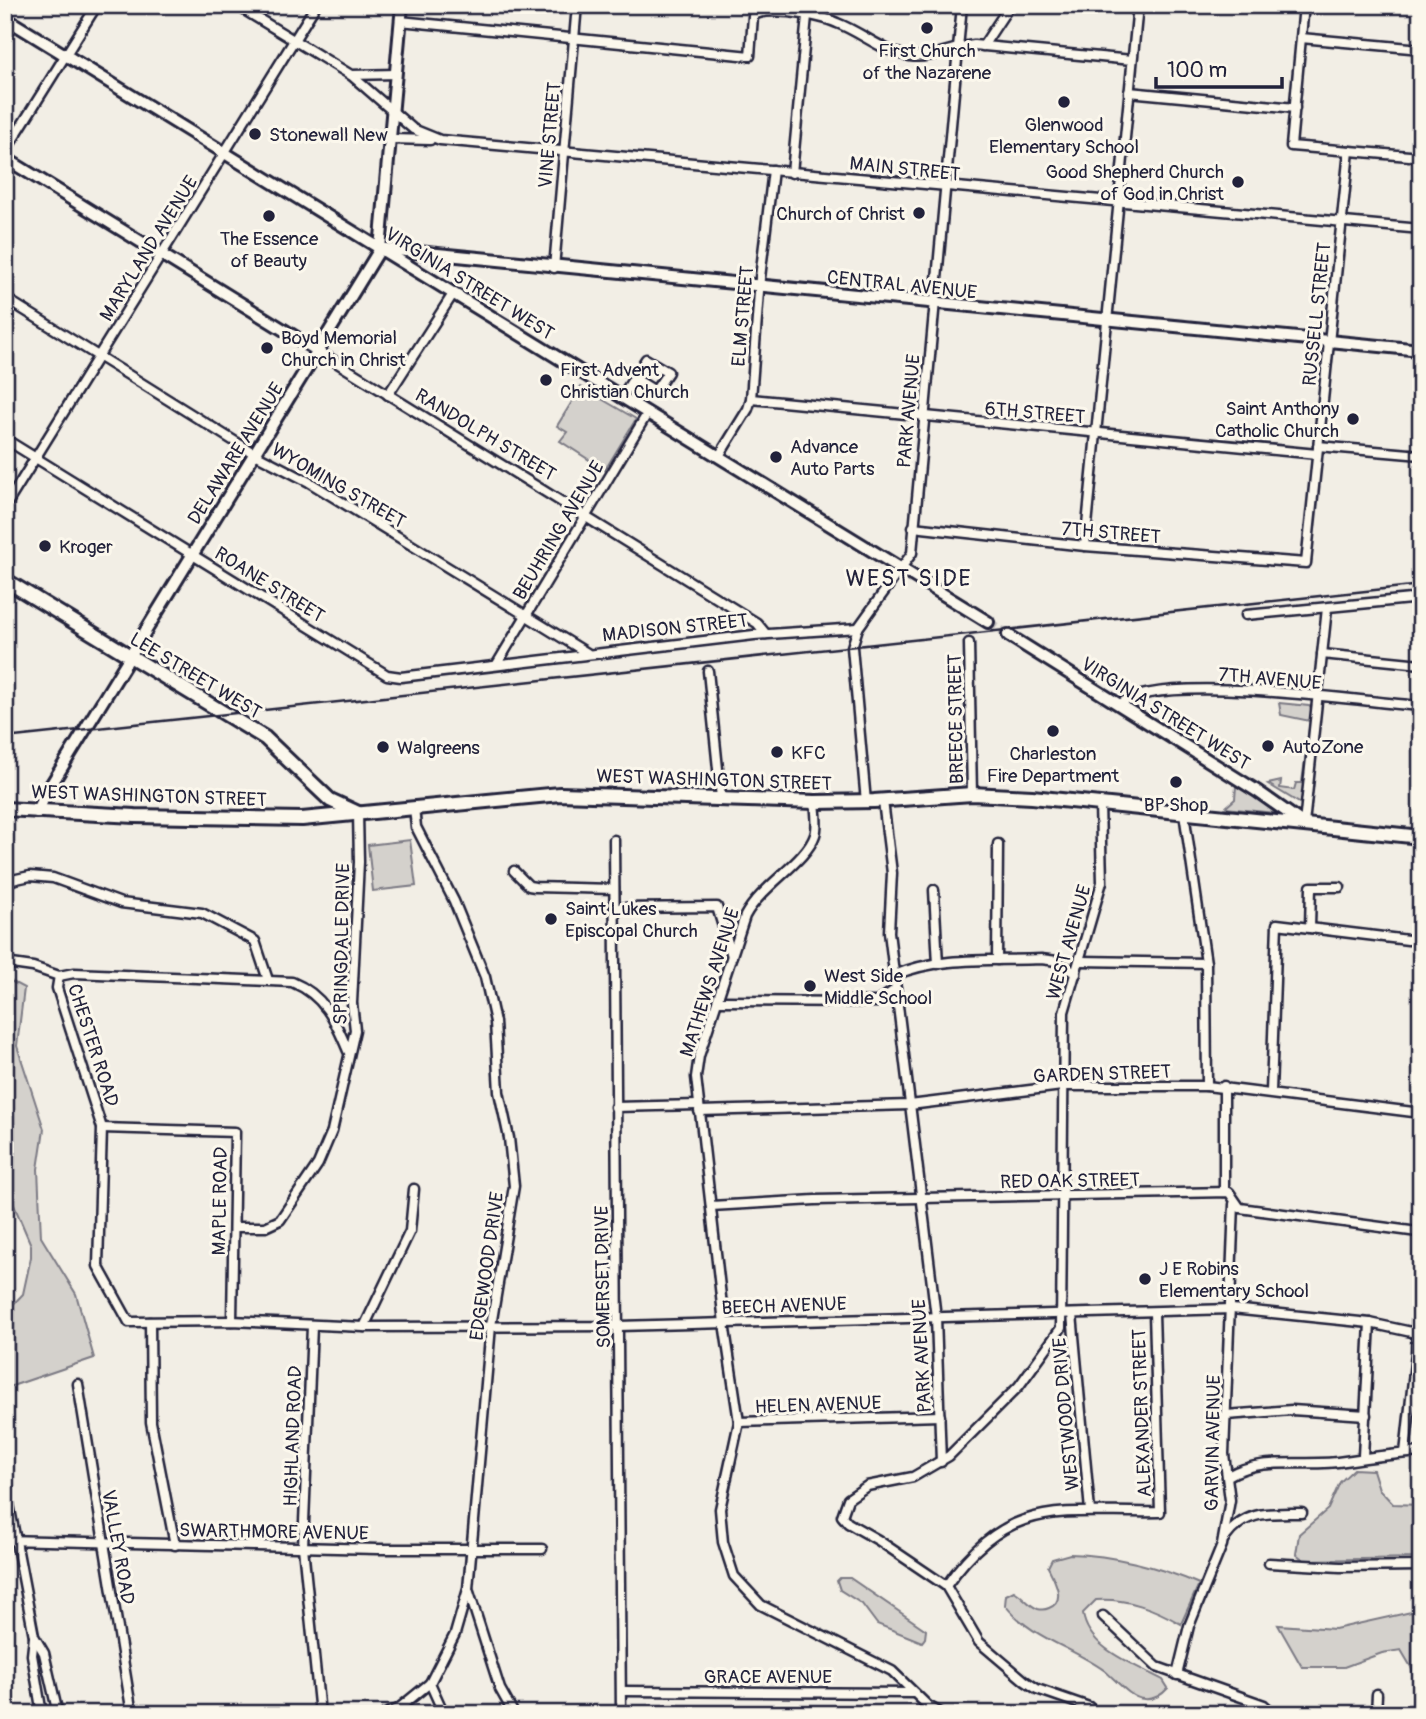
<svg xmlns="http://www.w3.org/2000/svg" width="1426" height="1719" viewBox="0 0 1426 1719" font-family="Pangolin,sans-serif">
<rect width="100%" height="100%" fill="#f2eee5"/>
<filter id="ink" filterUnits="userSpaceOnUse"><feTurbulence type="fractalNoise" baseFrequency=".0143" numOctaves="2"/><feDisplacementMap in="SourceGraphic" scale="14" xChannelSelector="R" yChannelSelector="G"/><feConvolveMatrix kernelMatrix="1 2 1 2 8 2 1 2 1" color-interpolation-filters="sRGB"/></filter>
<g filter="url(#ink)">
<g fill="#d4d1cc" stroke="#7b7a84" stroke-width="2">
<path d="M581,387L636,419L605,470L560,441L567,432L557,426Z"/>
<path d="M1279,703L1309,706L1312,709L1301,804L1268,784L1281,781L1280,788L1294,790L1296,783H1302L1310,721L1281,715Z"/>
<path d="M1236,786L1276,811L1275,813L1225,808L1235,799Z"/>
<path d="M410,840L416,886L373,891L368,845Z"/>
<path d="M5,978L24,988L17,1046L44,1129L38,1169L41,1237L76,1294L94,1358L6,1388L5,1313L23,1294L31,1257V1245L5,1184Z"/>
<path d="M1354,1469L1373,1470L1379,1489L1393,1504L1421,1505V1558L1304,1560L1296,1554L1299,1534L1328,1509L1340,1482Z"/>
<path d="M1070,1554C1113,1555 1160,1567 1199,1584L1181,1624C1155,1609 1128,1598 1096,1600L1083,1613C1087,1649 1136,1665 1163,1680L1168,1688C1162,1695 1154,1700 1144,1699C1131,1699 1115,1679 1105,1671C1072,1647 1031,1638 1005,1605L1006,1595L1014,1591C1023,1596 1029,1606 1038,1609C1042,1610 1045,1610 1049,1608C1067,1601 1054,1579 1048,1567L1052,1559Z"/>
<path d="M840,1578H850L926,1630L925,1638L922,1642L877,1624L862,1604L840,1590L837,1581Z"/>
<path d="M1411,1612L1421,1616V1702L1411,1667L1401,1650L1382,1653L1344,1667H1302L1278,1625L1335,1629Z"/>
</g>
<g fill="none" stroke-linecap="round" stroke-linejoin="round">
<path stroke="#c8c5c3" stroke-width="10" stroke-dasharray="10 5" stroke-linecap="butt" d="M988,622L1008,635"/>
<g stroke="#22223b" stroke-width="13">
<g id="street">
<path d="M236,5L351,75L413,129L440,140L1421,229"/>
<path d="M1304,5L1291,146L1421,157"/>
<path d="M400,21L750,56L753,16C766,5 822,16 837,23C863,33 882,52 910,56C933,59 952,47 974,45L1132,60"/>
<path d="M1301,38L1421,49"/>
<path d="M983,46L1010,5"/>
<path d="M351,75L396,74"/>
<path d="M1129,92L1295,108"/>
<path d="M391,139L430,140"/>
<path d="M5,152L97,5"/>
<path d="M792,173L807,16"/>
<path d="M554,268L577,5"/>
<path d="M5,298L255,454L309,482L587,653"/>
<path d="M318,351L757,623L766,634"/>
<path d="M388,395L453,294"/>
<path d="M621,398L646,359L668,372L655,391L634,378"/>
<path d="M751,399L1317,454"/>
<path d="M5,439L387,675L401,677L754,635L858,628"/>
<path d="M1318,446L1421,455"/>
<path d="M719,456L748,409L751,399L760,278L773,170"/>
<path d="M5,507L316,5"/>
<path d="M913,527L1085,546L1306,563L1349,151"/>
<path d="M1085,546L1138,5"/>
<path d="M1246,615L1421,598"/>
<path d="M969,643L972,794"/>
<path d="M1322,654L1421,664"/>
<path d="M497,664L647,414"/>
<path d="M708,671L721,798"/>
<path d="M1119,705C1155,671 1364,702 1421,706"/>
<path d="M883,801L892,873L889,932L936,1317L941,1462"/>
<path d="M815,802C816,812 818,826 815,835C806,862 762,885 745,916L699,1056L696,1077L724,1323L739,1422L720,1509L723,1542L734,1576L761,1605L892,1671L928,1706L942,1714"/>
<path d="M866,802L852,647L858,628L912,553L962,5"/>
<path d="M1184,813L1206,963L1207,1086"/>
<path d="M1304,824L1327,608"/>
<path d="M614,840L621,1714"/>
<path d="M1421,870V937"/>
<path d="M514,871L529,886L535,887L614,889"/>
<path d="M5,886L12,880L30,876L53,878L121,903L202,913L255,941L268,980"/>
<path d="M934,890L938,964"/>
<path d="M615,908L717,907L732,956"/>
<path d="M1310,928L1311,887H1340"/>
<path d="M997,960L998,844"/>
<path d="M1080,961L1206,963"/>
<path d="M5,963L33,967L59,976"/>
<path d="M895,975C938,956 994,961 1041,959L1057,961L1076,974"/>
<path d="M59,976L57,988L102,1128L98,1266L129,1322L232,1321L364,1327L619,1326L1232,1309L1370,1323L1416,1333"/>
<path d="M59,976L74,973L292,982C324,995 335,1020 348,1051"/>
<path d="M718,1001L877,1002L896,989"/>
<path d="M1271,1092L1277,924L1408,940L1420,936"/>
<path d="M615,1107L698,1105"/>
<path d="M699,1111L910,1105L1062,1086H1207L1421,1113"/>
<path d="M102,1128L235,1132L232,1321"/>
<path d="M1224,1192V1086"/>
<path d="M711,1206L815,1200L1229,1192L1240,1208L1418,1232"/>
<path d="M234,1227H265L280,1220L318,1164L332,1131L355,1030L352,1003L359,862L358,813"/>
<path d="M1072,1314L1090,1511"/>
<path d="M150,1322L151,1422L175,1545"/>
<path d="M312,1326L303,1547L320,1714"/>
<path d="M364,1327L410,1231L414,1189"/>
<path d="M78,1384L132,1714"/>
<path d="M1226,1415L1292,1410L1366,1415"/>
<path d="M739,1422L940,1416"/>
<path d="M1405,1453L1416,1353L1421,1203"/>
<path d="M1363,1456L1370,1323"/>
<path d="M1228,1476C1265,1455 1305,1468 1345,1461C1371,1457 1395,1454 1421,1452"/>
<path d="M5,1483L34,1636L44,1653L58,1714"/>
<path d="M1225,1538C1245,1510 1270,1513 1302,1513"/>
<path d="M5,1540L377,1549H542"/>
<path d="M1269,1563L1340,1567L1421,1566"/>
<path d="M946,1586C1010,1495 1063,1514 1160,1512L1154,1313"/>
<path d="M468,1589L500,1689L514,1714"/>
<path d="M1103,1616L1157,1667L1264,1705L1274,1714"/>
<path d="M34,1637L32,1655L42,1714"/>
<path d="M1177,1675L1189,1626L1222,1545L1230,1500L1224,1454L1234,1204"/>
<path d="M430,1683L444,1714"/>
<path d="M623,1691L914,1693"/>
<path d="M385,1714L398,1709L430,1683L455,1634L468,1589L491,1326L514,1186L509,1138L499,1092L495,1022L485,977L454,901L416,827L414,807"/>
<path d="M1095,1714L1089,1707L1037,1689L1025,1681L979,1642L946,1586L878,1540L848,1523L842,1516L848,1499L867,1486L913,1477L949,1456L1019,1386L1061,1328L1064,1012L1102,882L1100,804"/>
<path d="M1376,1714L1377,1694"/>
</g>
</g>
<g stroke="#22223b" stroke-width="16">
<g id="secondary">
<path d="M5,18L988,622"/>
<path d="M5,158L318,351"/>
<path d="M386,249L1421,350"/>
<path d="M1008,635L1257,791L1304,824"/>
<path d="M37,812L48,790L380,249L402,5"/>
</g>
</g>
<g stroke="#22223b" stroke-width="18">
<g id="primary">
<path d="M5,580L265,738L330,800L358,813"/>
<path d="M5,809L135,816L302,819L560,794L815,802L874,801L972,794L1032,797L1421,837"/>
</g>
</g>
<use href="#street" stroke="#fbf7ec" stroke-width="8"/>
<use href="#secondary" stroke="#fbf7ec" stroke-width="10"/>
<use href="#primary" stroke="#fbf7ec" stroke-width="12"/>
<path stroke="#22223b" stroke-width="2.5" d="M5,738L1421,585"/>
</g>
</g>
<g fill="#22223b" stroke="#fbf7ec" stroke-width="2.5">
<circle cx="927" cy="28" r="7"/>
<circle cx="1064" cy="102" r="7"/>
<circle cx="255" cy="134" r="7"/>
<circle cx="1238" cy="182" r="7"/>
<circle cx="919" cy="213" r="7"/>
<circle cx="269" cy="216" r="7"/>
<circle cx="267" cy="348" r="7"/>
<circle cx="546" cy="380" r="7"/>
<circle cx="1353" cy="419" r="7"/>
<circle cx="776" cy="457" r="7"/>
<circle cx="45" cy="546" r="7"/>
<circle cx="1053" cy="731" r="7"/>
<circle cx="1268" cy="746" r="7"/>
<circle cx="383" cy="747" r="7"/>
<circle cx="777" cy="752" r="7"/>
<circle cx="1176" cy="782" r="7"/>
<circle cx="551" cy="919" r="7"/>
<circle cx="810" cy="986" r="7"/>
<circle cx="1145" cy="1279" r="7"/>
</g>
<g text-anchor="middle" stroke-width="6" stroke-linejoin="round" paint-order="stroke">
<g font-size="19" fill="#22223b" stroke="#fbf7ec" text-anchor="start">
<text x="927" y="57" text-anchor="middle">First Church<tspan x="927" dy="22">of the Nazarene</tspan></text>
<text x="1064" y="131" text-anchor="middle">Glenwood<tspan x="1064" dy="22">Elementary School</tspan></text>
<text x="269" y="141">Stonewall New</text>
<text x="1224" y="178" text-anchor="end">Good Shepherd Church<tspan x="1224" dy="22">of God in Christ</tspan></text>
<text x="905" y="220" text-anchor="end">Church of Christ</text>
<text x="269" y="245" text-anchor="middle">The Essence<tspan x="269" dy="22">of Beauty</tspan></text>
<text x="281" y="344">Boyd Memorial<tspan x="281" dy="22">Church in Christ</tspan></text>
<text x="560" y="376">First Advent<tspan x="560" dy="22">Christian Church</tspan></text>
<text x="1339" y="415" text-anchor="end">Saint Anthony<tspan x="1339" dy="22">Catholic Church</tspan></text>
<text x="790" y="453">Advance<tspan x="790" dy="22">Auto Parts</tspan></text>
<text x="59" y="553">Kroger</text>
<text x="1282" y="753">AutoZone</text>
<text x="397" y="754">Walgreens</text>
<text x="791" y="759">KFC</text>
<text x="1053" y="760" text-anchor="middle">Charleston<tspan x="1053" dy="22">Fire Department</tspan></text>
<text x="1176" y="811" text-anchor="middle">BP Shop</text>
<text x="565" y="915">Saint Lukes<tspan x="565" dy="22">Episcopal Church</tspan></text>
<text x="824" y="982">West Side<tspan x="824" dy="22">Middle School</tspan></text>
<text x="1159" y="1275">J E Robins<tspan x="1159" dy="22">Elementary School</tspan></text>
</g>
<g font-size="19" fill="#22223b" stroke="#fbf7ec">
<text transform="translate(549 135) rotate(-85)" y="7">VINE STREET</text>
<text transform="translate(905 168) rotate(6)" y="7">MAIN STREET</text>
<text transform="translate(148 248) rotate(-58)" y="7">MARYLAND AVENUE</text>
<text transform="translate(470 283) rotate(32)" y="7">VIRGINIA STREET WEST</text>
<text transform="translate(902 284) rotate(6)" y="7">CENTRAL AVENUE</text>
<text transform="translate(1316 314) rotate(-84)" y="7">RUSSELL STREET</text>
<text transform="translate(742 316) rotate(-85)" y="7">ELM STREET</text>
<text transform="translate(908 411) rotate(-85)" y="7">PARK AVENUE</text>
<text transform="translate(1035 412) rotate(5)" y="7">6TH STREET</text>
<text transform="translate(486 434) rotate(31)" y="7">RANDOLPH STREET</text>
<text transform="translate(235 453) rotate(-58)" y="7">DELAWARE AVENUE</text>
<text transform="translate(339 485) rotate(30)" y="7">WYOMING STREET</text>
<text transform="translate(558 530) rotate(-59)" y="7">BEUHRING AVENUE</text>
<text transform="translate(1111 532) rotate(5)" y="7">7TH STREET</text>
<text transform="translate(270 584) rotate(32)" y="7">ROANE STREET</text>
<text transform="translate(675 627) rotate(-6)" y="7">MADISON STREET</text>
<text transform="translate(196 675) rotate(31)" y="7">LEE STREET WEST</text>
<text transform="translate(1270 678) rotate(5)" y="7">7TH AVENUE</text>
<text transform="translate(1166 713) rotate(32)" y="7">VIRGINIA STREET WEST</text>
<text transform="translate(955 719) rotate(-91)" y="7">BREECE STREET</text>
<text transform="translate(714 779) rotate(2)" y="7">WEST WASHINGTON STREET</text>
<text transform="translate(149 795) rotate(2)" y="7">WEST WASHINGTON STREET</text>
<text transform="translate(1068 942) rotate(-74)" y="7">WEST AVENUE</text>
<text transform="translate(341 944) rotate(-89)" y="7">SPRINGDALE DRIVE</text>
<text transform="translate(709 982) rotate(-72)" y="7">MATHEWS AVENUE</text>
<text transform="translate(94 1045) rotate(72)" y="7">CHESTER ROAD</text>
<text transform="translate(1102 1073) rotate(-2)" y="7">GARDEN STREET</text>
<text transform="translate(1070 1180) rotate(-1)" y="7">RED OAK STREET</text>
<text transform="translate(219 1201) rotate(-89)" y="7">MAPLE ROAD</text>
<text transform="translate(486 1266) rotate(-82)" y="7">EDGEWOOD DRIVE</text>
<text transform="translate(602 1277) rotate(-91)" y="7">SOMERSET DRIVE</text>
<text transform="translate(784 1305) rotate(-2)" y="7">BEECH AVENUE</text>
<text transform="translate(921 1356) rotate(-93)" y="7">PARK AVENUE</text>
<text transform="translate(818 1404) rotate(-2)" y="7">HELEN AVENUE</text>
<text transform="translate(1141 1413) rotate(-92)" y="7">ALEXANDER STREET</text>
<text transform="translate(1065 1414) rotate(-95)" y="7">WESTWOOD DRIVE</text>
<text transform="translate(292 1436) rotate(-88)" y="7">HIGHLAND ROAD</text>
<text transform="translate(1212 1443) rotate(-89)" y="7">GARVIN AVENUE</text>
<text transform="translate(274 1531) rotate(1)" y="7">SWARTHMORE AVENUE</text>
<text transform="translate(119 1547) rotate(80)" y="7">VALLEY ROAD</text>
<text x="768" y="1683">GRACE AVENUE</text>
</g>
<g font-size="23" letter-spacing="2" fill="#22223b" stroke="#fbf7ec">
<text x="909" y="586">WEST SIDE</text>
</g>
</g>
<rect width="1426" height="1719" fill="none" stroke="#fbf7ec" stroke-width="28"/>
<rect x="14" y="14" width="1398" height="1691" fill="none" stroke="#22223b" stroke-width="2.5" filter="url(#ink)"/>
<path d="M1156 77v10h126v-10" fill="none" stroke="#22223b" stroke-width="3.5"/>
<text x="1167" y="77" font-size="21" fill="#22223b" stroke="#fbf7ec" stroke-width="5" paint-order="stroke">100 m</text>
</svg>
